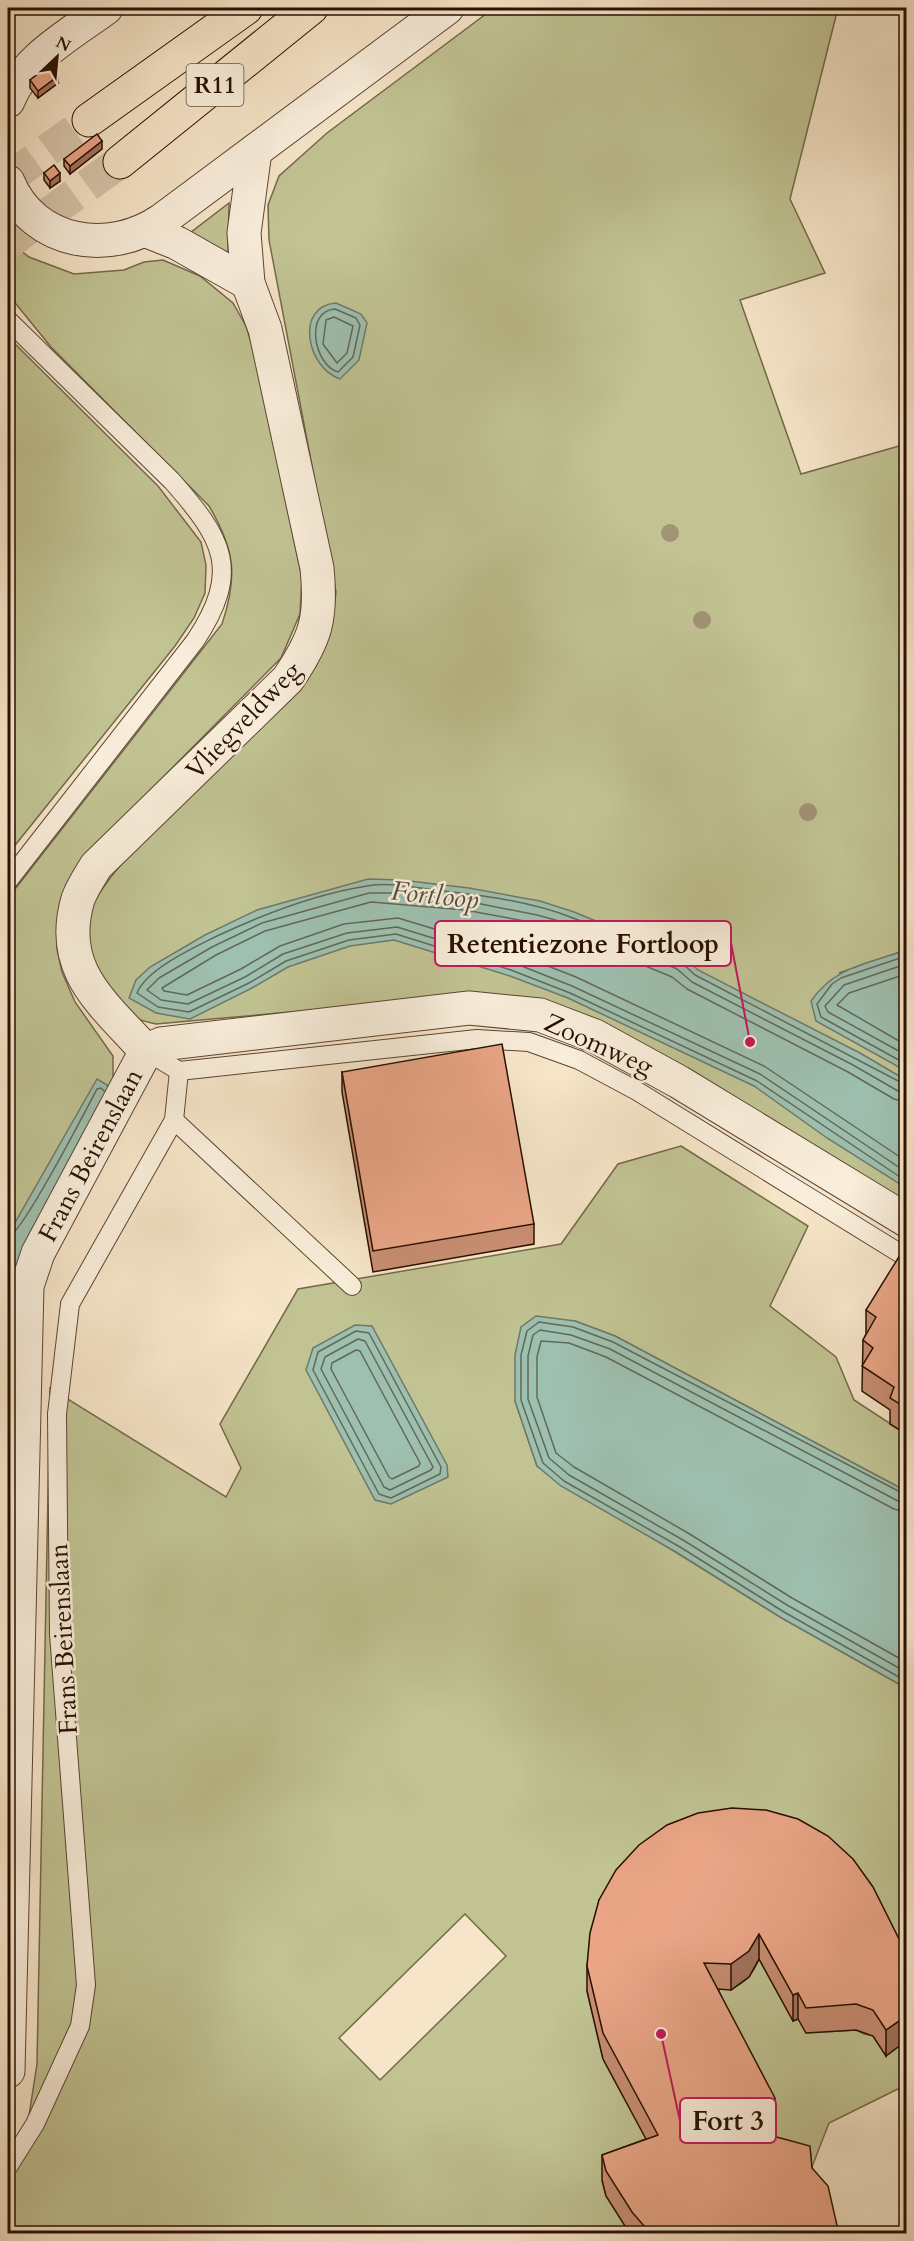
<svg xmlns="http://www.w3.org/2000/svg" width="914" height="2241" viewBox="0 0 914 2241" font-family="Cardo,serif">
<rect width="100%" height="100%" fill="#f6e5c8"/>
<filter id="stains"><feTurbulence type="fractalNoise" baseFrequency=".00333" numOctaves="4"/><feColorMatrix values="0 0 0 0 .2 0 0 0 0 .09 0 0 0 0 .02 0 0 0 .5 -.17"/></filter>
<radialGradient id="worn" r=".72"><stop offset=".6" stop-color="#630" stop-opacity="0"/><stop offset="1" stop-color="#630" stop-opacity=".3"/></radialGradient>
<g fill="#c1c393" stroke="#74694a" stroke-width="1.5" fill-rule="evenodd">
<path d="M494,8H838L790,199L825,273L740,300L801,474L906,444V950L839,973L906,965V1206L609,1030L359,1006L156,1024C148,1022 136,1020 130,1015C114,1002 88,960 86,939C82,911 107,881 124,861L291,699L316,666L331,629L336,592L269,240L268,205L279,176L327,133Z"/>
<path d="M229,203L228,253L190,233Z"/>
<path d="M8,241L29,257L74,274L124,270L144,262L163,260L200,276L233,303L246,326L255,355L302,578L300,614L281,658L96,845L58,922L57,949L62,972L75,1002L113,1056V1084L25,1254L8,1576V898L222,624C238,576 235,550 209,506L51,347L16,304L8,292Z"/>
<path d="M8,337L158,486L201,542L206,565L205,593L194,618L175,646L8,854Z"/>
<path d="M681,1146L808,1226L770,1306L836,1357L854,1400L906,1434V1491L615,1336L575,1321L515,1401L537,1466L780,1617L906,1688V1979L873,1912L587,1991L603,2059L658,2161L602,2181L606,2196L630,2233L8,2234V2151L28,2122L37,2064L50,1388L226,1497L241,1468L220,1424L298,1289L561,1244L618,1164ZM465,1914L506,1956L380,2080L339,2038Z"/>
<path d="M759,1959L793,2020L799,2019L806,2033L856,2030L864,2034L906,2041V2085L829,2123L810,2172L763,2146L772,2134L704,1989C732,1990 747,1988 759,1959Z"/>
</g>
<g fill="#9ec0b0" stroke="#6f796a" stroke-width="1.5">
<path d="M336,303L361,314L367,323L359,360L340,379C306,367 295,306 336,303Z"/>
<path d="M368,879L401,880L469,888L540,901L574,912L685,958L698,970L860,1053L906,1080V1188L827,1138L754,1086L568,998L510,976L394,940L350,946L288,967L252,988L190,1019L156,1013L129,998L136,980L150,967L205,935L257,910Z"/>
<path d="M906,950V1071L816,1021L811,1001C835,966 868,964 906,950Z"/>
<path d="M97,1079L112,1088L25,1254L8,1576V1235Z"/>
<path d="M536,1316L575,1321L615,1336L906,1491V1688L780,1617L676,1552L561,1486L537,1466L515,1401V1355L521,1327Z"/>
<path d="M355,1325L372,1326L447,1465L448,1477L391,1504L375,1500L306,1370L313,1348Z"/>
</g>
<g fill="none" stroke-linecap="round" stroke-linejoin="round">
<g stroke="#636858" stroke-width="1.5">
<path d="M335,309L356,318L360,325L353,357L338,372C314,365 304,311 335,309Z"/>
<path d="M334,317L353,326L347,353L337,363L323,344L326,320Z"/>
<path d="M906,956L841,978L832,984L817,1004L821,1017L906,1064"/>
<path d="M906,964L844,985L825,1006L828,1012L906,1055"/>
<path d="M906,974L849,993L837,1005L906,1045"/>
<path d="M906,1085L695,975L682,963C645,948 609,932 573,918C530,901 480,895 435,890C413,887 389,882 367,886C315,894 264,914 217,936C193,948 147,969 137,993L158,1007L189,1012L249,983L286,961L349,940L396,934L511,970L570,993L757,1081L906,1181"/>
<path d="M906,1093L898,1091L853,1065L692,982L677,969L570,924L537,915L466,901L401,893H369L262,923L212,947L159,978L147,990L161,1000L188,1004L245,977L283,954L347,933L397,927L514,963L572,986L760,1074L906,1172"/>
<path d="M906,1102L894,1099L848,1072L687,989L672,977L566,933L535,923L465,910L371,902L265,931L216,955L162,988L164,991L187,995L241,969L280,946L344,924L398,918L517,954L576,977L764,1066L906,1161"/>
<path d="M8,1237C21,1235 86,1110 97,1089L101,1088L104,1091"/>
<path d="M356,1331L369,1333L441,1467L440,1474L391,1498L379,1494L313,1370L318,1352Z"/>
<path d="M358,1339L365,1341L433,1467L431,1470L390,1490L384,1487L321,1369L325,1357Z"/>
<path d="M356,1350L360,1351L420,1463L419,1466L392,1479L389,1477L331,1369L332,1363Z"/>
<path d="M906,1495L613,1342L573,1327L539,1322L527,1331L521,1355V1400L543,1463L564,1481L680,1547L784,1612L906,1681"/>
<path d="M906,1503L898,1501L610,1349L571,1335L540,1330L533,1335L528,1356V1399L549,1458L569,1475L683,1540L787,1605L906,1672"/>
<path d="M906,1512L894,1509L606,1357L569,1343L541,1341L537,1357V1397L556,1453L574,1467L688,1533L792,1598L906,1662"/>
</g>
<g stroke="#d7c5aa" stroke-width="33" stroke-dasharray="33 16" stroke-linecap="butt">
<path d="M8,179L89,120"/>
<path d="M8,243L120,162"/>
</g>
<g stroke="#5c4432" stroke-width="20">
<g id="service">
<path d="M8,320L172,481C223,539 242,570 195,641L8,881"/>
<path d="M146,1051L179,1071L477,1039L529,1042L579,1060L637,1091L906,1257"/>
<path d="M174,1120L352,1286"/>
<path d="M8,2167L35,2124L80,2026L86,1985L59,1634L57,1414L70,1304L174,1120L179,1071"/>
</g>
</g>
<g stroke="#5c4432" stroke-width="35">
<g id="minor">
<path d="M8,101C24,59 71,34 106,8"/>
<path d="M8,182C34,245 110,256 162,220L447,8"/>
<path d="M147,231L177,243L248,283"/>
<path d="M146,1051C103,1003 57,970 78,899C82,888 90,876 96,866L288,679C316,638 322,618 317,568L265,329L248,283L244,233L255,151"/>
<path d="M146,1051L161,1044L469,1008L540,1015L595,1036L679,1082L906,1220"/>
<path d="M8,2071L27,1286L38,1253L146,1051"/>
</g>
</g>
<g stroke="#280f00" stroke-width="35">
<g id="primary">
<path d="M89,120L246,8"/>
<path d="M120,162L311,8"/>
</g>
</g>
<use href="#service" stroke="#f9eedb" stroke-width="18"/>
<use href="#minor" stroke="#f9eedb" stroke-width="33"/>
<use href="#primary" stroke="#f6e5c8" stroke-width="33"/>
</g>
<g fill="#a29276">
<circle cx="670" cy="533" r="9"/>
<circle cx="702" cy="620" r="9"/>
<circle cx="808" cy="812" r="9"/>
</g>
<g fill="#c88e73" stroke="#280f00" stroke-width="1.5">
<path d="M30,80L58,83L38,98L30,88Z"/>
<path d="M102,149L70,174L64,166V159Z"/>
<path d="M44,173L60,181L50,188L44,180Z"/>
<path d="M342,1072L534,1224V1244L373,1272L342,1092Z"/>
<path d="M906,1259V1434L890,1424V1410L862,1391L863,1340L866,1334V1310Z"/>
<path d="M599,1900L906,1953L886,2056L873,2036L856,2030L806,2033L798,2019L793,2021L759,1959L749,1977L731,1990L718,1989L775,2123L772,2135L812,2168L839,2234H630L606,2196L602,2180V2155L646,2139L603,2059L587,1991V1966Z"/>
</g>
<g fill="#a3745e" stroke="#280f00" stroke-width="1.5">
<path d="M58,76V83L38,98V91Z"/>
<path d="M102,141V149L70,174V166Z"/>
<path d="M60,173V181L50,188V181Z"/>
<path d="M759,1934V1959L749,1977L731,1990V1964Z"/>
<path d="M798,1993V2019L793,2021V1995Z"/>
<path d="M906,2016V2041L886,2056V2030Z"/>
<path d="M775,2098V2123L772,2134L763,2146V2121Z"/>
</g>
<g fill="#e9a586" stroke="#280f00" stroke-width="1.5">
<path d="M49,65L58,76L38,91L30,80Z"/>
<path d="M97,134L102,141L70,166L64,159Z"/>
<path d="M54,165L60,173L50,181L44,173Z"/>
<path d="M502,1044L534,1224L373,1251L342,1072Z"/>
<path d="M900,1255L906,1259V1408L890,1398L894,1387L862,1366L873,1348L863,1340L876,1317L866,1310Z"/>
<path d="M732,1808L766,1810L798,1819L828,1836L853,1859L873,1887L906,1953V2016L886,2030L873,2010L856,2004L806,2008L798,1993L793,1995L759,1934L749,1951L731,1964L704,1963L775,2098L772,2109L763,2121L765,2129L773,2136L810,2146L812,2168L828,2186L839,2234H651L632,2212L606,2171L602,2155L658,2135L603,2033L587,1966L590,1933L599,1900L616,1870L639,1845L667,1825L698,1813Z"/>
</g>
<g text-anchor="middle" stroke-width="5" stroke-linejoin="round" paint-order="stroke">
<rect fill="#f9eedb" stroke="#675242" stroke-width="1.5" x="186.5" y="64" width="57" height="42" rx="4.5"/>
<g font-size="24" font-weight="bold" fill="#280f00">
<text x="215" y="93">R11</text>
</g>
<g font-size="26" fill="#280f00" stroke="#f9eedb">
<text transform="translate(243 720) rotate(-46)" y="9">Vliegveldweg</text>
<text transform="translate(599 1044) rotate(24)" y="9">Zoomweg</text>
<text transform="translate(90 1155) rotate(-62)" y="9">Frans Beirenslaan</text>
<text transform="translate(63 1639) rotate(-93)" y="9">Frans Beirenslaan</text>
</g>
<g font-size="27" font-style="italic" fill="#514d3e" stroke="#f9eedb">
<text transform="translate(435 895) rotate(6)" y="9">Fortloop</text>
</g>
</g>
<path fill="none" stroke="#c2185b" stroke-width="2" d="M750 1042L731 943M661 2034L680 2121"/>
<g fill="#c2185b" stroke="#f9eedb" stroke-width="2">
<circle cx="750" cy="1042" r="6"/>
<circle cx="661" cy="2034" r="6"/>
</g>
<g fill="#f9eedb" stroke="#c2185b" stroke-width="2">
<rect x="435" y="921" width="296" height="45" rx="6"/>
<rect x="680" y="2098" width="96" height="45" rx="6"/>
</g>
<g font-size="27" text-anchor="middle" font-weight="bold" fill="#280f00">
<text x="583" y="953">Retentiezone Fortloop</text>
<text x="728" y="2130">Fort 3</text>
</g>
<rect width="914" height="2241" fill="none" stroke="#f6e5c8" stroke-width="30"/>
<rect x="9" y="9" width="896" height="2223" fill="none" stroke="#280f00" stroke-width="3"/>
<rect x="15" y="15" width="884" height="2211" fill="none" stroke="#280f00" stroke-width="1.5"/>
<g transform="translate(57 57) rotate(26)" stroke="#f9eedb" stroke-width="4.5" paint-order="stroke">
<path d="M0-4.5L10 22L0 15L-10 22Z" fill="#280f00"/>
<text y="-9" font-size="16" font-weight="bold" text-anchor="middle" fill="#280f00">N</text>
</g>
<rect width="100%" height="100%" filter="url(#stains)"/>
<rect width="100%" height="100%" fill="url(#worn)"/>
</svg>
